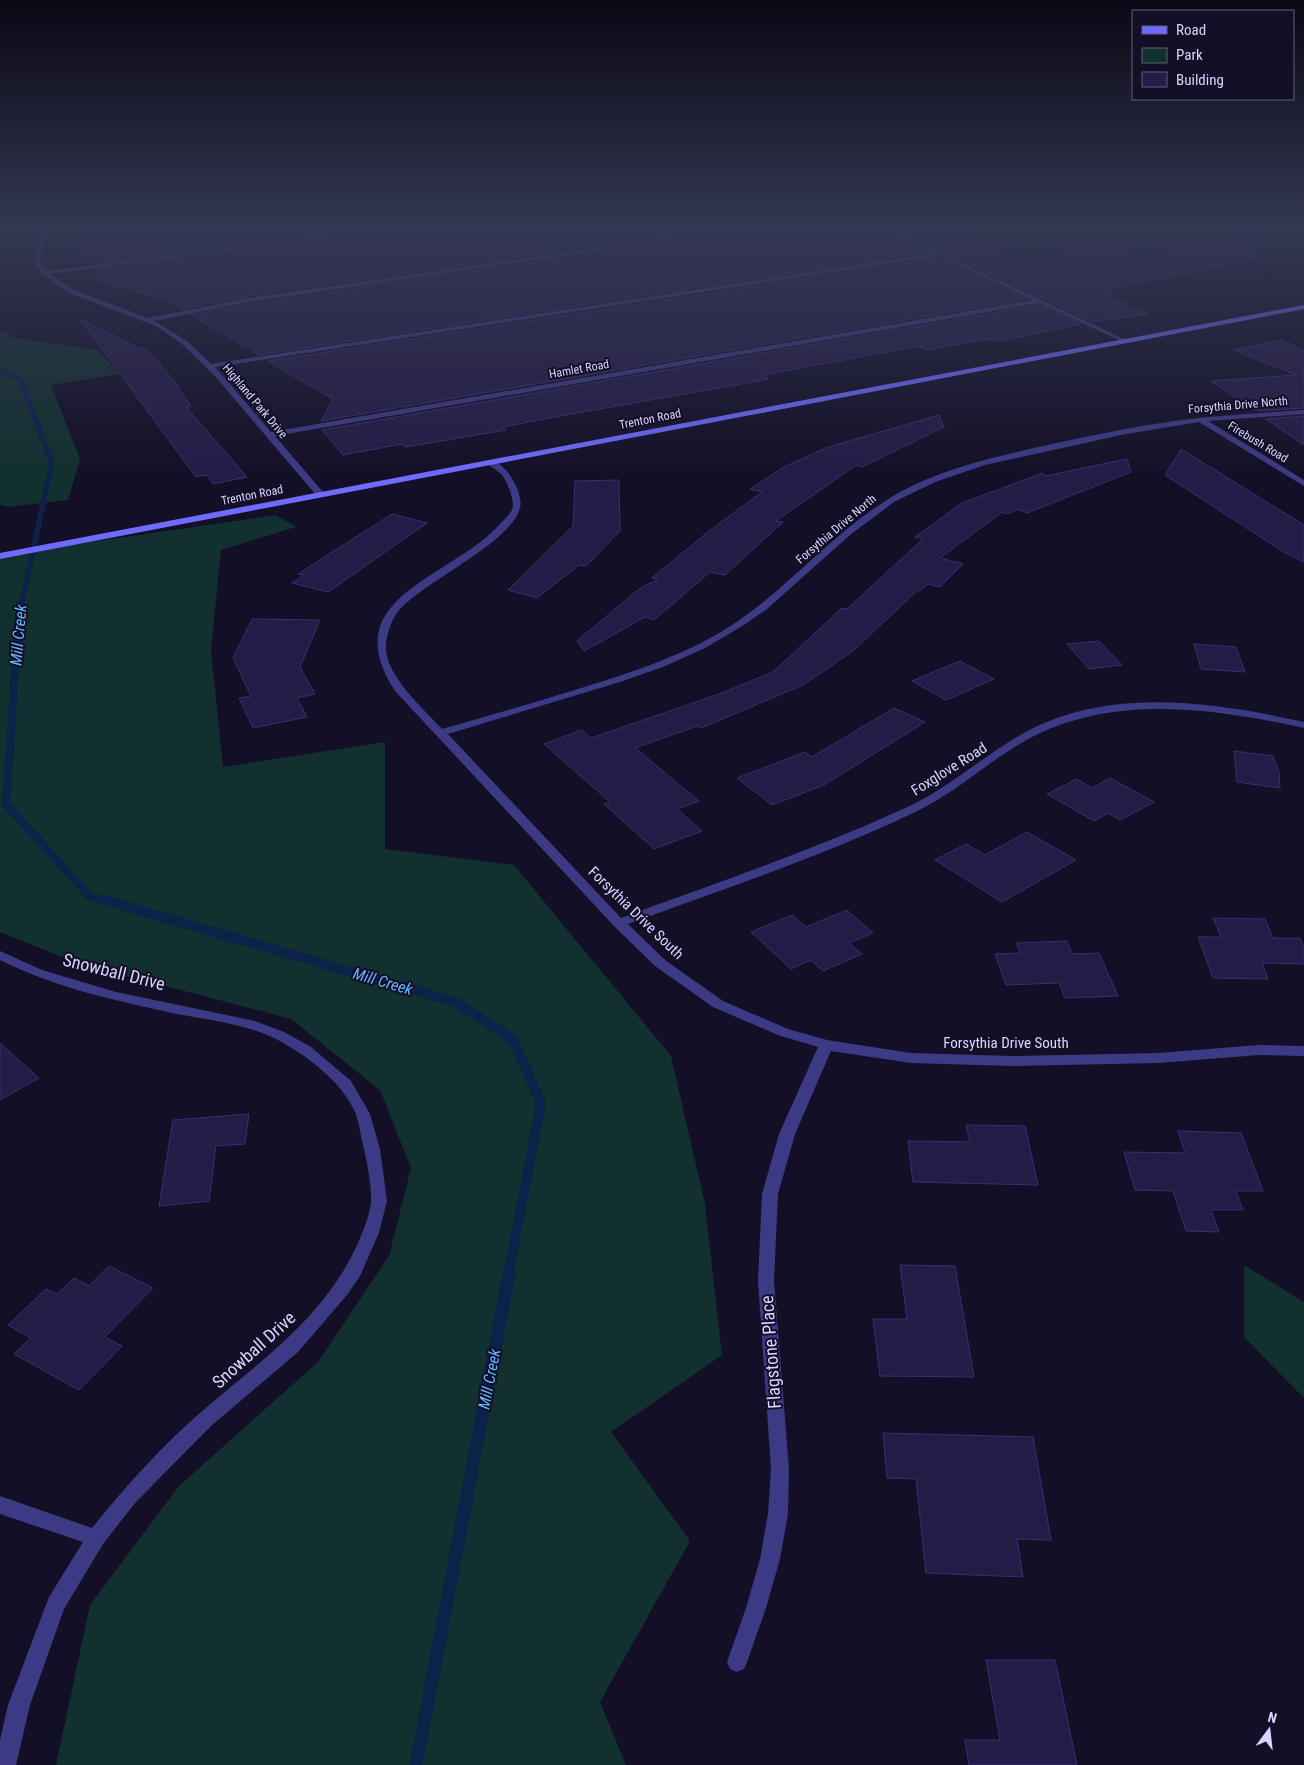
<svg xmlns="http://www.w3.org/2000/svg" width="1304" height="1765" viewBox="0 0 1304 1765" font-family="'Roboto Condensed',sans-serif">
<rect width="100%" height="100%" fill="#130f26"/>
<g fill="#12302f">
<path d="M0,331L15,338L98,350L119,374L51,385L80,459L68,500L7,507L0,505Z"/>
<path d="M276,515L296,527L221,550L211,650L223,767L385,742V849L514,865L671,1056L705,1204L722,1355L611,1432L690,1541L600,1702L626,1765H56L90,1605L179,1486L318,1362L389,1256L411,1168L380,1090L291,1019L77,963L0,932V555Z"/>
<path d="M1244,1265L1304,1302V1398L1244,1337Z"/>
</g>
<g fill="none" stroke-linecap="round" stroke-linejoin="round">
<path stroke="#0c2248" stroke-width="4.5" d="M0,371L20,379L27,398"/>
<path stroke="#0c2248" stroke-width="5.5" d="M19,616L52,463L27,397"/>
<path stroke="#0c2248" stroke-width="8" d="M19,615L6,804L89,896L108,902"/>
<path stroke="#0c2248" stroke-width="10" d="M104,900L455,1002L513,1039L541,1103L508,1276"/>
<path stroke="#0c2248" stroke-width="13" d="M416,1765L509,1274"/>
</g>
<g fill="#241b47" stroke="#3b2d73">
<path d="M84,231H343L88,264L78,250Z"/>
<path d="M379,231H680L627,241L248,296L182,309L168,301L101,281L93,270Z"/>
<path d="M706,231H794L806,236L853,231L873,240L895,237L927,252L258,355L248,346L245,347L192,315L248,304L627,249Z"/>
<path d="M934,231H949L1019,259L1110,245L1141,256L1254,236L1258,258L1106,289L1115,292L1104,294L1147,314L1093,322L908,235Z"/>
<path d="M939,258L1027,299L321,421L333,399L268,361Z"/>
<path d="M1039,305L1080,324L999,341L994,339L981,340L926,350L919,346L762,375L769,379L549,418L503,427L506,430L406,447L402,444L343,455L322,430Z"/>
<path d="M80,319L150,353L179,387H177L191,406L186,407L247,477L213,484L207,475L196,477Z"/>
<path d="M1282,340L1304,350V408L1256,411L1211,381L1296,375L1234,350Z"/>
<path d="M939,415L944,427L862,467L856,465L776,521L783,522L725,575L710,572L654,620L645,617L584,651L577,641L639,589L658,579L652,578L709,531L762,492L750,489L784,467L828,447Z"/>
<path d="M1304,416V445L1266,419Z"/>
<path d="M1181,449L1304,525V562L1282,551L1165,475Z"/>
<path d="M1127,459L1131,472L1027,513L1018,509L1007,514L1002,512L940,558L963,564L940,587L928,584L921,590H918L853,651L803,685L701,728L697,726L635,748L699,801L677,809L702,831L654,849L604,804L610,802L544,744L582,730L591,738L722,693L773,672L842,608L847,609L923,539L915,537L962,503L1043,473L1045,476Z"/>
<path d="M619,480L620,531L586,566L579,565L537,598L508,590L573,526L575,481Z"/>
<path d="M392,514L427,523L328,592L292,583L304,575L298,574Z"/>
<path d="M252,619L320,620L300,667L315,694L297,698L307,717L253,728L239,698L251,696L233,658Z"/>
<path d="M1099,641L1122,665L1089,669L1067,644Z"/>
<path d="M1194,644L1236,647L1245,672L1201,669Z"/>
<path d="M960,661L994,679L946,700L912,681Z"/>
<path d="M894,708L925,722L824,785L772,805L737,778L805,752L812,757Z"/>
<path d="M1234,751L1273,756L1279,772L1280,788L1237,782Z"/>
<path d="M1110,778L1154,802L1120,820L1108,813L1094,821L1047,794L1077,779L1092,788Z"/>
<path d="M1027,832L1076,860L1002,902L935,860L966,844L985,855Z"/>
<path d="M847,910L873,933L849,943L862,954L823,971L811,960L791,969L751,932L792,915L806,927Z"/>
<path d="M1213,918L1265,919L1273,938H1300L1304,948V964L1262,963L1268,979L1213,978L1198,937H1221Z"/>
<path d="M1067,941L1072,954L1099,953L1118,996L1065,998L1059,983L1006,985L995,954L1020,953L1016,943Z"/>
<path d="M0,1043L39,1078L0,1100Z"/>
<path d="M249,1114L245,1144L216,1146L209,1201L159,1206L173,1120Z"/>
<path d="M966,1125L1025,1126L1038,1185L913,1182L908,1141L970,1142Z"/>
<path d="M1178,1131L1241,1133L1263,1191H1236L1243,1210H1211L1219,1232L1186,1231L1173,1191L1135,1190L1124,1152L1185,1153Z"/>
<path d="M900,1265L955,1266L974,1377L880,1376L873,1319H907Z"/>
<path d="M109,1266L153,1288L105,1337L122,1346L79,1390L14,1354L31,1338L8,1325L46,1289L57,1294L74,1278L89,1286Z"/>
<path d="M883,1433L1033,1437L1051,1540L1017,1539L1023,1577L926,1573L916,1479L887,1478Z"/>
<path d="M986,1660H1055L1077,1765H969L965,1740H1000Z"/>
</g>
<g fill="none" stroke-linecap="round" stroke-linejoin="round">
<g fill="#3d3a85" fill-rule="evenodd">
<path d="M42,231H48L40,259L47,271L359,231H377L50,274L74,290L148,318L248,298L627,243L691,231H704L627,247L248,302L154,321L187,341L211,364L933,253L887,231H895L1128,341L1123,342L1039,303L275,436L323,492V496H317L215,376L182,344L156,326L69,293L42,274L34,259ZM939,256L1033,300L271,432L215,367Z"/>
<path d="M1304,410V414L1208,421L1304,480V486L1199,422L1126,434L985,465L935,482L894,502L850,535L767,609L744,625L705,648L663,667L620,682L448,734L621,918C716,883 811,851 903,809C947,790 982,756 1024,733C1110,686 1213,702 1304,722V728C1215,709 1119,694 1034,736C991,758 957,793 913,813C821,857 723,889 628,924L665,960L723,1001L788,1029L827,1040L911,1053L1011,1056L1158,1053L1259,1045L1304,1046V1056L1259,1055L1158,1063L1011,1066L911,1063L831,1051L795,1134L778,1194L774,1281L789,1469L788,1514L780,1559L766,1608L747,1662L744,1669L737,1672L730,1669L727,1662L746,1608L760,1559L768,1514L771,1469L758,1281L762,1194L779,1134L818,1047L778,1035L713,1007L655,966L614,926L395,691C333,596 453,578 500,524C505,519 512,513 513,506C513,497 507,480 501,474C496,469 490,467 486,462L490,460C501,463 509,472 514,482C518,489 522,500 520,508C511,542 428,580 402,607C392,617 387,632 386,645C384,675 424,709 442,729C488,716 533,703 578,689C633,672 690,654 738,621C799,579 845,518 912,486C953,466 999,456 1043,446C1089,436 1135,426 1182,420C1222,415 1263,413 1304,410Z"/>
<path d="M0,951L42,970L116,992L255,1021L284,1032L311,1047L351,1081L370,1114L380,1149L387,1201L379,1233L360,1276L347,1295L298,1352L211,1426L135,1503L103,1544L64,1609L30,1705L16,1765H0V1740L8,1705L49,1597L83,1542L0,1514V1496L92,1528C125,1487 161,1447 200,1413C259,1362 324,1318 357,1245C363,1232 370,1215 371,1201C372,1186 366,1156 362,1141C360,1132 359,1123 356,1114C342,1081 306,1055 276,1039C246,1024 210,1020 177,1014C117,1001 56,988 0,960Z"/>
</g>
<path fill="#6f6bff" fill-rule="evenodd" d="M1304,305V309L0,559V553Z"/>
</g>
<linearGradient id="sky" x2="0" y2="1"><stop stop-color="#0a0815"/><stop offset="0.48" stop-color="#333752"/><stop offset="1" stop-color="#333752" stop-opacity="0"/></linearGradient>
<rect width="1304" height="478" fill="url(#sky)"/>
<g text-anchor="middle" stroke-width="4" stroke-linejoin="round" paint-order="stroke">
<g font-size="12" fill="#d9d4ff" stroke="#130f26">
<text transform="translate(579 369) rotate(-10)" y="4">Hamlet Road</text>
<text transform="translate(255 401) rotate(50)" y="4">Highland Park Drive</text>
<text transform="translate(1238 405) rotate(-5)" y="4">Forsythia Drive North</text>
<text transform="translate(650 419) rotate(-11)" y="4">Trenton Road</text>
<text transform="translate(1258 442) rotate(31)" y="4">Firebush Road</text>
<text transform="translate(252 495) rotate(-11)" y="4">Trenton Road</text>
<text transform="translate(836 529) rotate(-40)" y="4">Forsythia Drive North</text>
</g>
<g font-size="15" fill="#d9d4ff" stroke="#130f26">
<text transform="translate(949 769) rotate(-32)" y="5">Foxglove Road</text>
<text transform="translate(636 913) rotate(44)" y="5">Forsythia Drive South</text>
<text x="1006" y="1048">Forsythia Drive South</text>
</g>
<g font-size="16" font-style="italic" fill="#62b6ff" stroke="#130f26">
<text transform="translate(18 635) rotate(-85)" y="6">Mill Creek</text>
<text transform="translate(383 981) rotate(16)" y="6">Mill Creek</text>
<text transform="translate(489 1379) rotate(-79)" y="6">Mill Creek</text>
</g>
<g font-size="18" fill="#d9d4ff" stroke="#130f26">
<text transform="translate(114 972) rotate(14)" y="6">Snowball Drive</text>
<text transform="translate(254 1350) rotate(-42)" y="6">Snowball Drive</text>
<text transform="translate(771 1352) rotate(-94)" y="6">Flagstone Place</text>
</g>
</g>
<rect x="1132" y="10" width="162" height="90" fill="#130f26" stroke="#625e7d"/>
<rect x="1142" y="26" width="25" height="8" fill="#6f6bff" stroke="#625e7d"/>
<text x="1176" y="35" font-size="15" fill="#d9d4ff">Road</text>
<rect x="1142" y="48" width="25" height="15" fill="#12302f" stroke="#625e7d"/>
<text x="1176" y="60" font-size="15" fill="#d9d4ff">Park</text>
<rect x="1142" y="72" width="25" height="15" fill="#241b47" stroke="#625e7d"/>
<text x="1176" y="85" font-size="15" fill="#d9d4ff">Building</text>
<g transform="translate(1269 1730) rotate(15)" stroke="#130f26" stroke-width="4" paint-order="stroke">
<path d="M0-4L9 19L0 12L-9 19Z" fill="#d9d4ff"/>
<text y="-8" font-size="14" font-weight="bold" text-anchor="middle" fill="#d9d4ff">N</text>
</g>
</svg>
